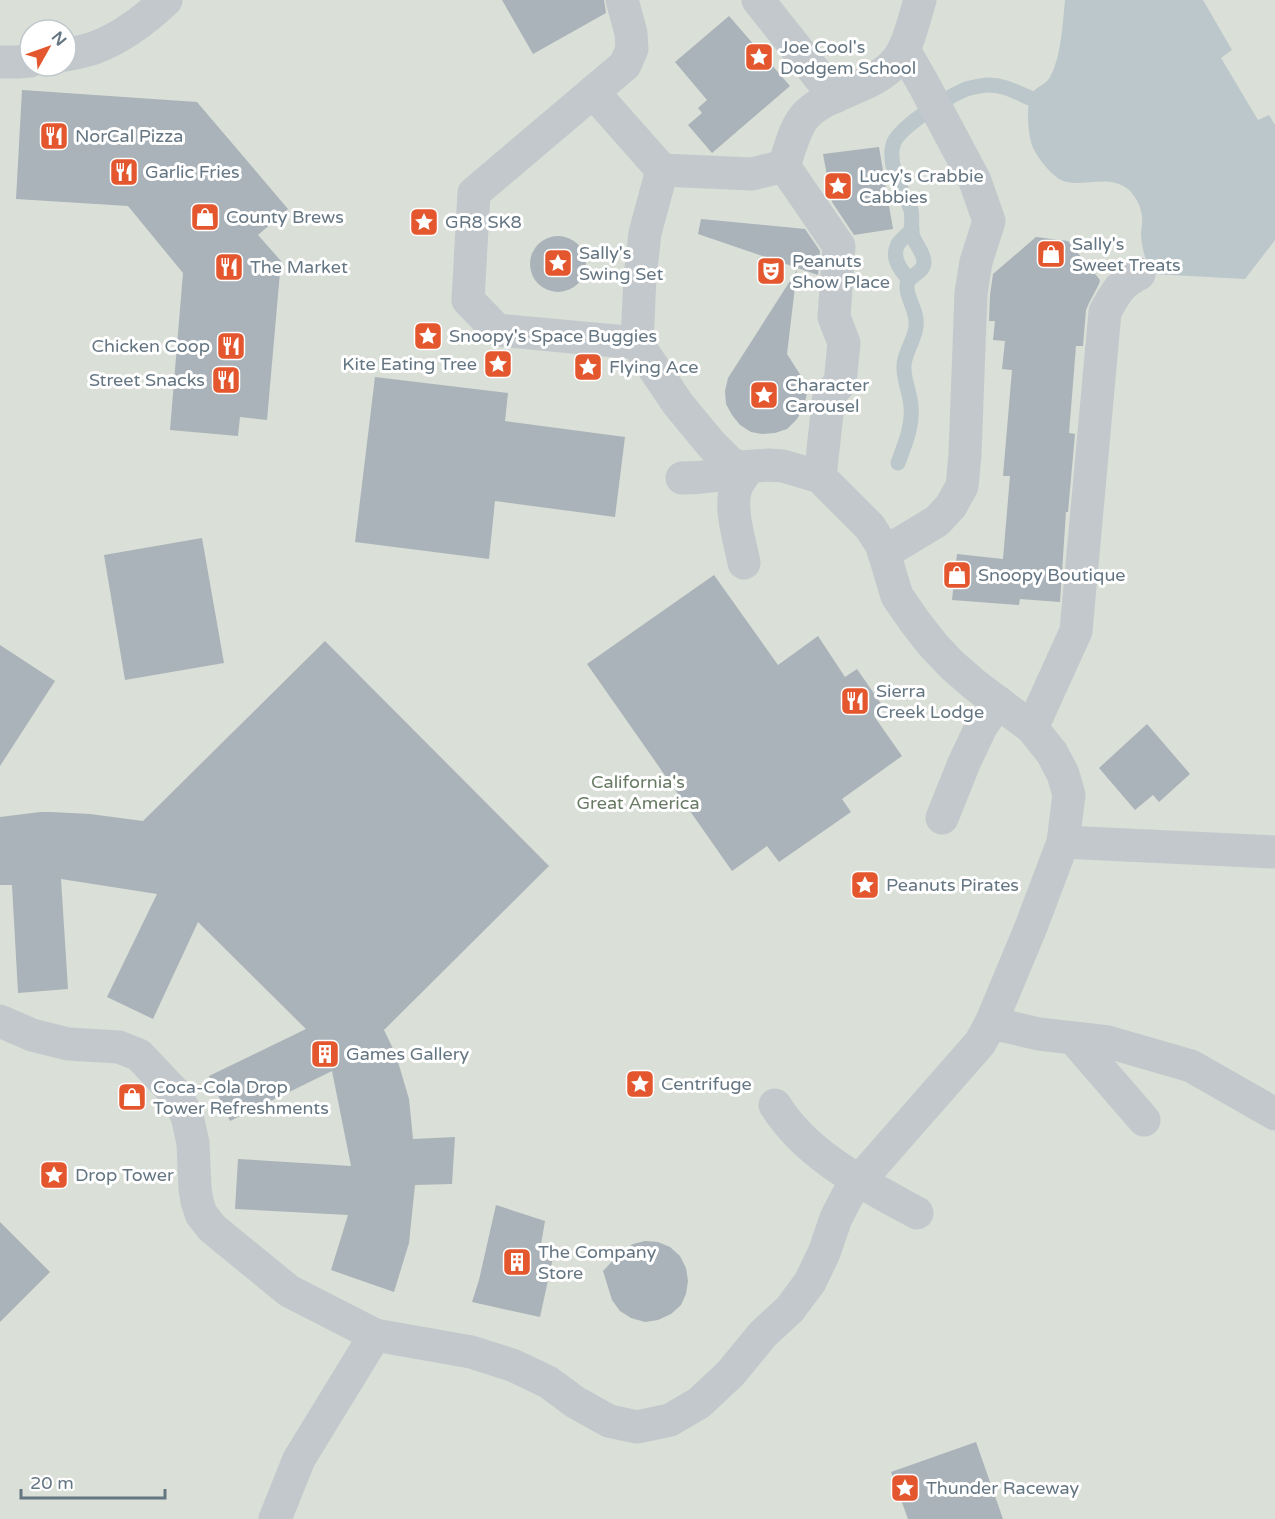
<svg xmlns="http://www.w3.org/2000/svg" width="1275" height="1519" viewBox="0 0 1275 1519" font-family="'Varela Round',sans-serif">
<rect width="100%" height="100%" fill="#fafaf8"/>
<path fill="#dadfd7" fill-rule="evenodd" d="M0,0H1275V1519H0ZM30,30H66V66H30Z"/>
<path fill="#bbc7cb" d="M1065,0H1203L1232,50L1221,58L1258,120L1269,115L1275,125V240L1245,279L1153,274C1146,262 1142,250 1141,235C1141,229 1143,223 1142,217C1142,208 1135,195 1128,189C1107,173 1079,189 1061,180C1050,174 1036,156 1032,145C1028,133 1026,107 1031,95C1035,87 1043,86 1048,80C1052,75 1055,65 1057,59C1062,40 1063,20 1065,0Z"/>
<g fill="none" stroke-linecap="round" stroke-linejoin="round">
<g stroke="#bbc7cb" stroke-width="15">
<path d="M909,279C900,270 891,257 898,244C902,238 908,235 912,229"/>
<path d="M898,463C905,444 913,426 911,406C910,392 903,379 904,365C905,351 915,340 916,326C918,311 906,298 907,286C907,275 924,274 924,262C924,253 916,245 913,237C910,228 913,218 911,210C909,203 906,199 903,193C896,179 889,160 893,145C897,128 948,97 964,90C970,87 979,86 986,85C1002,84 1016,92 1030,98"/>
</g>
</g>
<g fill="#aab3b9">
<path d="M502,0H604L606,13L533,54Z"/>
<path d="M729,16L790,86L712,153L688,125L702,113L698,108L707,100L675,62Z"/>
<path d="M22,90L197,102L288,209L258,235L281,261L267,420L240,417L238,436L170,430L183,273L128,206L16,199Z"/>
<path d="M879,147L893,229L854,235L832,202L823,154Z"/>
<path d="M701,219L805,229L820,251L818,275L698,234Z"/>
<circle cx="558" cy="264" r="28"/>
<path d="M1036,237L1068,241L1100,280L1099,284L1089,303L1086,310L1083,346H1076L1069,433L1075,434L1068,512H1066L1060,602L1020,599L1019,605L952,600L957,554L1003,559L1010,476H1003L1012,370L1002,369L1005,341L993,340L995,321H989L990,295L993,274Z"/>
<path d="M797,270L787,354L803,379L807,393L804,407L797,419L787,429L775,433L762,434L751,432L740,425L732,415L726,404L725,391L728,378Z"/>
<path d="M375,377L508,393L505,421L625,437L615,517L495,501L489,559L355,542Z"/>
<path d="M202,538L224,663L125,680L104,555Z"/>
<path d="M714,575L778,665L818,636L845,677L857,669L884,708L874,716L902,756L842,799L851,812L779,862L767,846L732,871L587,664Z"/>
<path d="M325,641L549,866L384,1030L396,1055L409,1099L413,1139L455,1137L452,1184L415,1185L409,1243L394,1292L331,1270L348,1215L235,1209L238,1159L351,1166L332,1071L230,1121L209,1076L306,1029L198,922L153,1019L107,997L157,894L61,879L68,989L18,993L12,885H0V817L40,812H51L90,814L143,821Z"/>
<path d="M0,645L55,681L0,766Z"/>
<path d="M1147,724L1190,774L1159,802L1153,795L1135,810L1099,768Z"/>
<path d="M496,1205L545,1221L540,1250L554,1253L540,1317L472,1302L479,1280Z"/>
<path d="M0,1222L50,1272L0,1322Z"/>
<path d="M645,1241L658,1242L670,1247L680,1256L686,1268L688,1281L686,1294L681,1305L671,1314L658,1320L645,1322L631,1318L620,1311L612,1300L603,1271L622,1251L633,1244Z"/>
<path d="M976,1442L1003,1519H908L891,1472Z"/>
</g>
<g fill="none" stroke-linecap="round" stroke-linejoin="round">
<g stroke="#c3c8cc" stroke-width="33">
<path d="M622,0L631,33L632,49L625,65L474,193L468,300L497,330L637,343L678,404L711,444L730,463L740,467L769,465L783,466L820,477"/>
<path d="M758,0L835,97"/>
<path d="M66,55C75,53 85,51 94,48C121,38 145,20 166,0"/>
<path d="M0,62H17L30,61"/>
<path d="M593,92L662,170L645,233L640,277L637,343"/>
<path d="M784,166C790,150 794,128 806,115C829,91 874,89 897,60C909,45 914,19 920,0"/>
<path d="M662,170L752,174L784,166"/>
<path d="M682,478C705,478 726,475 749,468"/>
<path d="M884,553L937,521L951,506L962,486L965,455L971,293L976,262L989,221L975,181L924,85L904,50"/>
<path d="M744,563C740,541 729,509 736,488C739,480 744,474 749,468"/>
<path d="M1032,728L1076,631L1105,312C1115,294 1120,283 1139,274"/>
<path d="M942,818L964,763L981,727L998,702"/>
<path d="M1063,842L1275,852"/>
<path d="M0,1021L32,1035L68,1044L119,1047L139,1055L175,1093L187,1116L193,1143L195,1189L197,1201L201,1214L212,1228L289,1291L375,1335L471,1352L512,1365L548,1382L575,1402L609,1421L637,1427L670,1420L699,1403L731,1373L763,1334L790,1309L810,1282L824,1253L836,1218L848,1195L859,1181L980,1043L991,1023L1031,927L1063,842L1069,795L1063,774L1052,753L1032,728L975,685L952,665L933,645L915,622L897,596L882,546L870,527L820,477L829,395L840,383L844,343L834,317L839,246L784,166"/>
<path d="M991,1023L1039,1034L1108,1042L1191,1066L1275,1114"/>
<path d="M1073,1038L1144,1120"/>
<path d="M775,1105C807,1157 866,1185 917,1213"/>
<path d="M275,1519L299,1459L375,1335"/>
</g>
</g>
<defs>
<g id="sight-square" transform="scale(1.5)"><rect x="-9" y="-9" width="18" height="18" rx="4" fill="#e4572e" stroke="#fff"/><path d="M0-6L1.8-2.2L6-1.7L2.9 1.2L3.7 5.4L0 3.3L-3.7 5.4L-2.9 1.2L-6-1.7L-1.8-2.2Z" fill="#fff"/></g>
<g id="restaurant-square" transform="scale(1.5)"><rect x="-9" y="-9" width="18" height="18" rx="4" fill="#e4572e" stroke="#fff"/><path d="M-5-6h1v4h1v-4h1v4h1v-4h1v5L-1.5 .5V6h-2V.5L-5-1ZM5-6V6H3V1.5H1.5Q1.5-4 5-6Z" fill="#fff"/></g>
<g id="shop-square" transform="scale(1.5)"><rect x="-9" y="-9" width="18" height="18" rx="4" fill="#e4572e" stroke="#fff"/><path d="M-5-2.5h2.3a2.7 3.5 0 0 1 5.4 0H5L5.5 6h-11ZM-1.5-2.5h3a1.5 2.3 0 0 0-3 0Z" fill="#fff"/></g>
<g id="theatre-square" transform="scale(1.5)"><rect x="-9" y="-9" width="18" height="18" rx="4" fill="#e4572e" stroke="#fff"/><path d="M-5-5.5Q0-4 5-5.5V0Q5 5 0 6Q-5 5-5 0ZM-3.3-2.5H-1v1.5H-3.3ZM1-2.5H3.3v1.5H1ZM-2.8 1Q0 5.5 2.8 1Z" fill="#fff"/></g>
<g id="building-square" transform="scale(1.5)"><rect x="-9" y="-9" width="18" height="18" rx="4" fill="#e4572e" stroke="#fff"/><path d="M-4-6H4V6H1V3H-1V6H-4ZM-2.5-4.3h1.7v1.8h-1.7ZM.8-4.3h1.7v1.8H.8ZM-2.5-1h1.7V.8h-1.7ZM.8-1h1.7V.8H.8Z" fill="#fff"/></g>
</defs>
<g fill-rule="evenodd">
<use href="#sight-square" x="759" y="57"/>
<use href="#restaurant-square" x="54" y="136"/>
<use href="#restaurant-square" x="124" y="172"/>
<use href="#sight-square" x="838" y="186"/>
<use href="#shop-square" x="205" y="217"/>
<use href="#sight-square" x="424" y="222"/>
<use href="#shop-square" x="1051" y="254"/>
<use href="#sight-square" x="558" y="263"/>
<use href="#restaurant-square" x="229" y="267"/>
<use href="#theatre-square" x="771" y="271"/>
<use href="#sight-square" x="428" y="336"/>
<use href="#restaurant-square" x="231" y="346"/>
<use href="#sight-square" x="498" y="364"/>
<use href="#sight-square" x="588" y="367"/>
<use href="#restaurant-square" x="226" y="380"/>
<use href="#sight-square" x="764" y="395"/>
<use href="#shop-square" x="957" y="575"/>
<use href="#restaurant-square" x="855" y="701"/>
<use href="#sight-square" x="865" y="885"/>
<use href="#building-square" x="325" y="1054"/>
<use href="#sight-square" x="640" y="1084"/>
<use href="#shop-square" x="132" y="1097"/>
<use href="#sight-square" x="54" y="1175"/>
<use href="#building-square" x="517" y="1262"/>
<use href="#sight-square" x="905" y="1488"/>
</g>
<g text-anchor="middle" stroke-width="6" stroke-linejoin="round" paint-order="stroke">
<g font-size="18" fill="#657683" stroke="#fff" text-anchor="start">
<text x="780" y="53">Joe Cool's<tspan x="780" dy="21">Dodgem School</tspan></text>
<text x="75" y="142">NorCal Pizza</text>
<text x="145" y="178">Garlic Fries</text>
<text x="859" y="182">Lucy's Crabbie<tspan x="859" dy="21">Cabbies</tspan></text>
<text x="226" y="223">County Brews</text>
<text x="445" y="228">GR8 SK8</text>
<text x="1072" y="250">Sally's<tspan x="1072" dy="21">Sweet Treats</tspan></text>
<text x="579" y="259">Sally's<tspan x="579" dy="21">Swing Set</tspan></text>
<text x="792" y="267">Peanuts<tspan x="792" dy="21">Show Place</tspan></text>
<text x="250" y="273">The Market</text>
<text x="449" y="342">Snoopy's Space Buggies</text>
<text x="210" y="352" text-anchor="end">Chicken Coop</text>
<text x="477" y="370" text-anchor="end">Kite Eating Tree</text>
<text x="609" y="373">Flying Ace</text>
<text x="205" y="386" text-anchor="end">Street Snacks</text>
<text x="785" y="391">Character<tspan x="785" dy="21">Carousel</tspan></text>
<text x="978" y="581">Snoopy Boutique</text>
<text x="876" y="697">Sierra<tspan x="876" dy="21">Creek Lodge</tspan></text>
<text x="886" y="891">Peanuts Pirates</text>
<text x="346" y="1060">Games Gallery</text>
<text x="661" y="1090">Centrifuge</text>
<text x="153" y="1093">Coca-Cola Drop<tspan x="153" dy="21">Tower Refreshments</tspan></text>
<text x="75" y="1181">Drop Tower</text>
<text x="538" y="1258">The Company<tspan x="538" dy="21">Store</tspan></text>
<text x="926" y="1494">Thunder Raceway</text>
</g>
<g font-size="18" fill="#687a64" stroke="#fff">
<text x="638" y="788">California's<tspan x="638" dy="21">Great America</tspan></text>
</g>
</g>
<g transform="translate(48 48) rotate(50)"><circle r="28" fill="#ffffff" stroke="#c1c8cd" stroke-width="1.5"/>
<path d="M0-4.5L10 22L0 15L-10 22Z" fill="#e4572e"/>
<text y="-9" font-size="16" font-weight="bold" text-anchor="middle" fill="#657683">N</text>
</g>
<path d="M21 1489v9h144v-9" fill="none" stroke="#657683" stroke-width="3"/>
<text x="30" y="1489" font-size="18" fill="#657683" stroke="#ffffff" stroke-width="4.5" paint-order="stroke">20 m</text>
</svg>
